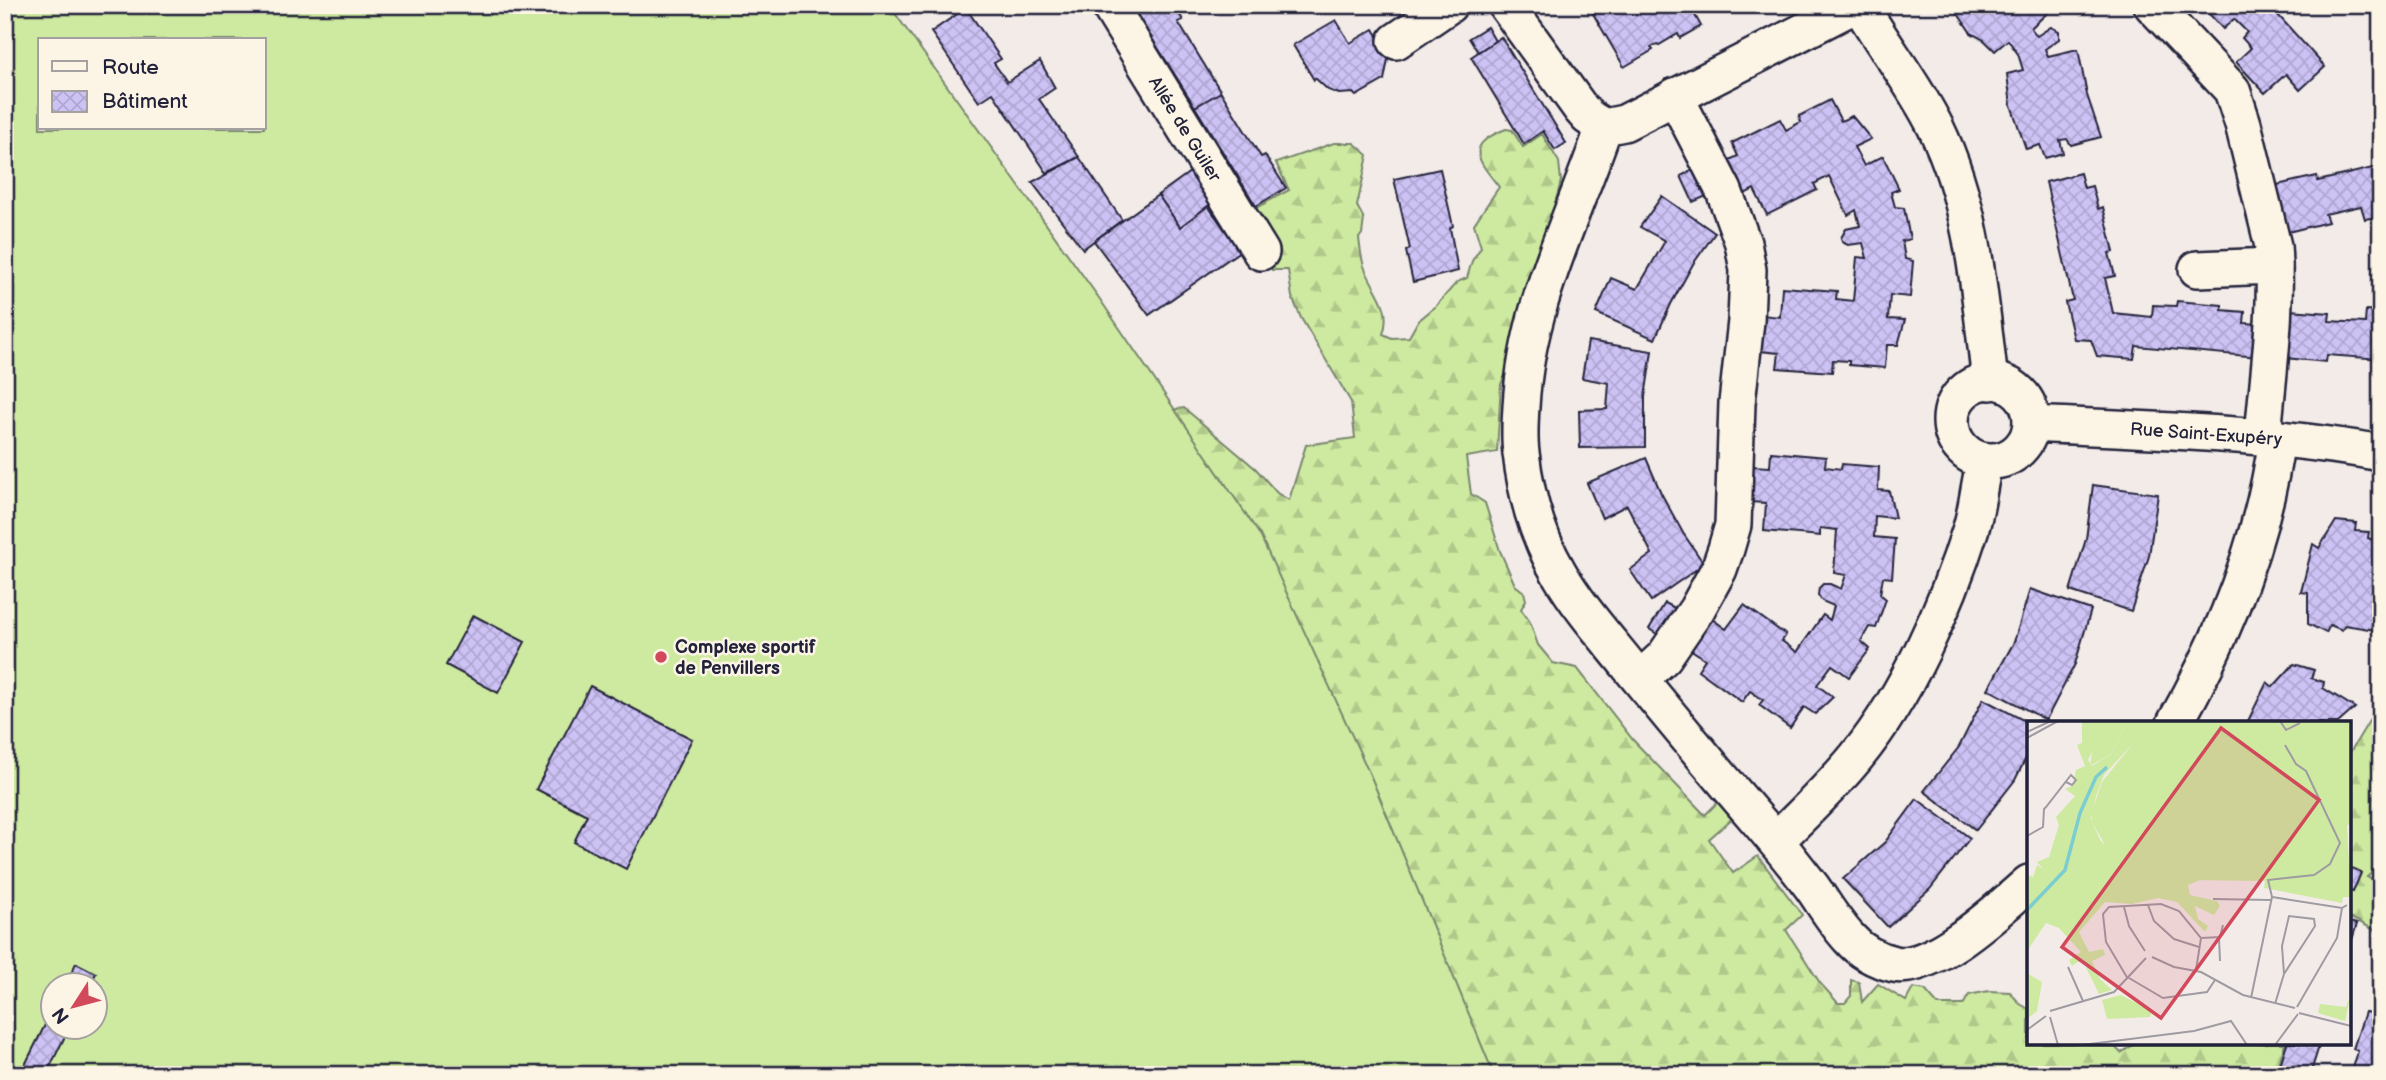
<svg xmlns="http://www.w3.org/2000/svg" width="2386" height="1080" viewBox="0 0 2386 1080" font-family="'Balsamiq Sans',sans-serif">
<defs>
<pattern id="forest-firs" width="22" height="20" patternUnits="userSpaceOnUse" patternTransform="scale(1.75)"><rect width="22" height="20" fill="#ceeaa0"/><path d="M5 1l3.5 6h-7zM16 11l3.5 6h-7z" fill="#b1c88b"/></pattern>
<pattern id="building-cross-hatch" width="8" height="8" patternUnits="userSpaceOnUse" patternTransform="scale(1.75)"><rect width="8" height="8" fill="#cdc2f4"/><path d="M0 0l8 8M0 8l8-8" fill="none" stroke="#b0a6d2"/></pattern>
</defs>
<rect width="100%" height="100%" fill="#f3ebe8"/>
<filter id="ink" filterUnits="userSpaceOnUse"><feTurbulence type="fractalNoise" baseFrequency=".0143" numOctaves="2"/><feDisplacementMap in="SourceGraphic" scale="14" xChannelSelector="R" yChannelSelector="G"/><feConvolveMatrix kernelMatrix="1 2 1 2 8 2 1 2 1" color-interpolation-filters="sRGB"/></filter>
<g filter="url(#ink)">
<g fill="url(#forest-firs)" stroke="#78866e" stroke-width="2">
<path d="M1506,129L1512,130L1523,147L1542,134L1559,162L1561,181L1515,357L1501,384L1497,452L1466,457L1471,494L1485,503L1500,551L1515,585L1524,592L1526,600L1521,609L1530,622L1538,645L1553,663L1577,668L1633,740L1705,815L1721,799L1735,816L1709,839L1733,873L1758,856L1802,915L1786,930L1820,983L1838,1003H1845L1851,996V980L1859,982L1862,1002L1878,984L1906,1001L1913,988L1925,990L1938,1005H1963L1969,995L1989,991L2010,992L2020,1004L2029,1009V1043H2111L2121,1053L2136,1043H2285L2276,1075H1406L1152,413L1184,408L1256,469L1277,493L1289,500L1306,445L1355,438L1351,402L1301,318L1292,297L1288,270H1272L1269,253L1252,210L1289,190L1276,163L1334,143H1354L1368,155L1357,206L1364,219L1362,234L1359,238C1360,247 1361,257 1364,266C1373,291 1393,306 1383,334L1392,338L1409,337L1418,321L1435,307L1457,282L1467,278L1472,261L1481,247L1474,224L1499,187C1476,158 1465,145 1506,129Z"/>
<path d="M2381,701V865L2367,877L2381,884V932C2369,929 2361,921 2349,918V754Z"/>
</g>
<path fill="#ceeaa0" stroke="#78866e" stroke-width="2" fill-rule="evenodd" d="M5,5H889L1099,298L1260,535L1372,779L1494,1075H5ZM40,40H264V128H40ZM52,986H94V1028H52Z"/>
<g fill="url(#building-cross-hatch)" stroke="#22223b" stroke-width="2">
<path d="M1131,5H1174L1183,20L1178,22L1221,92L1195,107Z"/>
<path d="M1588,5H1701L1692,10L1701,26L1680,38L1678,34L1659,45L1657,44L1651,47L1653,50L1624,67Z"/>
<path d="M1952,5H2052L2054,7L2031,28L2037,36L2051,27L2059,31V39L2045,49L2048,56L2078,49L2087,95L2101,137L2071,145L2067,139L2060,140L2063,153L2045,158L2040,145L2026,149L2011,105L2007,74L2023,70L2018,54L2008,40L1995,51L1984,40L1971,33Z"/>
<path d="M2201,5H2269L2325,67L2300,90L2286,74L2265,93L2236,62L2251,48L2242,38L2247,32L2234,19L2223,29Z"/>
<path d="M966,8L1001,59L994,63L1007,82L1040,61L1055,88L1039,99L1079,157L1047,173L993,93L979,102L931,32Z"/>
<path d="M1336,20L1350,43L1374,29L1389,54L1384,80L1356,96L1353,93L1339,94L1328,90L1315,78L1314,80L1293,45Z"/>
<path d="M1487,27L1495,41L1478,52L1469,38Z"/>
<path d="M1501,37L1566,143L1555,150L1543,131L1524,144L1471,57Z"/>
<path d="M1221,92L1261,157L1265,155L1286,188L1256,206L1195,107Z"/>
<path d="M1830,100L1841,121L1852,116L1871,139L1854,147L1864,166L1883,156L1899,189L1891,192L1895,207L1904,208L1910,239L1902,241L1905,259L1913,261L1910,297L1890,295L1888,319L1905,320L1898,345H1887L1885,368L1849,365V361L1833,360L1832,372L1777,368L1779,353L1760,351L1762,315L1780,317L1782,287L1837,291L1836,299L1853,301L1857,257L1867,258L1863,243L1848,245L1842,242L1841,238L1846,229L1860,226L1856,210L1848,215L1829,176L1814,184L1817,190L1767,215L1754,189L1737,198L1721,164L1738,156L1732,143L1780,119L1786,130L1801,122L1799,116Z"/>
<path d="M1079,157L1122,220L1083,249L1032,182Z"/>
<path d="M2381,166V216L2365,219L2361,206L2325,214L2328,222L2288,232L2277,185L2317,176L2318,181Z"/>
<path d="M1197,167L1218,199L1180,227L1158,195Z"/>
<path d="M1698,167L1711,194L1693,202L1681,176Z"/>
<path d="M1440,169L1453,226L1450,228L1458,271L1413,282L1406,251L1410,249L1394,179Z"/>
<path d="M2080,173L2084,188L2092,186L2098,209L2103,207L2114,252L2109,253L2115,276L2105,278L2113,313L2152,317L2153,305L2176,306L2177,301L2222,305V310L2245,312L2244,323L2260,324L2258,357L2136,346L2134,359L2097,356L2091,340L2074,339L2065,302L2073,300L2046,182Z"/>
<path d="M1158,195L1180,227L1208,206L1240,251L1149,315L1094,241Z"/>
<path d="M1662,196L1715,233L1693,264L1671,304L1655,339L1596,313L1611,278L1637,289L1665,241L1640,227Z"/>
<path d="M2289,310L2330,313L2329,321L2365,323L2366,310L2381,311V359L2327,355L2326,362L2285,358Z"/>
<path d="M1588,341L1652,351L1645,397V447L1580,448L1579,410L1607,409L1609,383L1582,378Z"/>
<path d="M1771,452L1826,457L1825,467L1841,469L1842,464L1879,467L1878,490L1889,491L1895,518L1875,516L1874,537L1895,539L1892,578L1883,577L1880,594L1886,599L1876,628L1869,627L1861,641L1870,649L1849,677L1832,665L1817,685L1833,697L1815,714L1804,707L1790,728L1759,705L1763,700L1750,691L1742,702L1698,670L1705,659L1690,649L1712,619L1726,629L1744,605L1786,635L1782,641L1797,652L1823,615L1830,620L1834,606L1822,601L1818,595L1819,588L1823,584H1830L1841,589L1846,575L1834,573L1837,530L1820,528V536L1764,531L1766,503L1749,502L1752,466L1770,467Z"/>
<path d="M1646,458L1661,493L1683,533L1704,564L1651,601L1630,570L1652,554L1627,505L1602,518L1587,483Z"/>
<path d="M2093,485L2158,494L2149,556L2131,611L2070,591L2086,539Z"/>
<path d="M2336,521L2356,523L2355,531L2369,532L2368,538L2381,543V579L2375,601H2379L2381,631L2345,625L2342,630L2330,625L2326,633L2308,624V593L2301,592L2313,544L2319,548Z"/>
<path d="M2030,589L2091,610L2075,664L2046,720L1988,689L2014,642Z"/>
<path d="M1665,603L1683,612L1665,639L1649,629Z"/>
<path d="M473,615L525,642L498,693L446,665Z"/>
<path d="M2294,664L2314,670L2311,678L2324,682L2323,688L2355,708L2338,723H2247L2267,682L2273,687Z"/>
<path d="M590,686L692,739L626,869L574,842L587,815L536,789Z"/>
<path d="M1983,699L2029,723V752L2015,780L1976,830L1924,791L1959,747Z"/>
<path d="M1917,799L1970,838L1930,889L1888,927L1843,879L1885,842Z"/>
<path d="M2350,868L2361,873L2353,892L2349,891Z"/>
<path d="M2349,922L2357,924L2349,949Z"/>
<path d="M76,963L96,973L90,986H65Z"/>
<path d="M2381,983V1075H2351L2358,1051L2353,1049L2365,1012L2371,1013Z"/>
<path d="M52,1011V1028H69L46,1075H24L21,1073Z"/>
<path d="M2287,1043H2320L2310,1075H2277Z"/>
</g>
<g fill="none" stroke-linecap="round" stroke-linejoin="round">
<g stroke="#22223b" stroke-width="40">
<g id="street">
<path d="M1109,5L1261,252"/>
<path d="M1506,5L1581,109L1588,117L1604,127"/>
<path d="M1855,5L1624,123L1604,127C1572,220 1526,307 1521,407C1520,422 1519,438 1521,453C1526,495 1537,536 1559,573C1578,606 1604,635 1628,665C1672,719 1716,772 1761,824C1779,845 1796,866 1812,887C1824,904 1835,923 1849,938C1860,951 1877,960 1894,964C1932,973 2001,907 2029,883"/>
<path d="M1860,5C1884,47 1915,85 1936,128C1974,206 1980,297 1990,382"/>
<path d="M2152,5L2232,90L2243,124L2273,246C2278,309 2268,374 2263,437"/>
<path d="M1396,41L1449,5"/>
<path d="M2197,269L2274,266"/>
<circle cx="1991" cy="421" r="40"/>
<path d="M2031,424C2148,430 2266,432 2381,453"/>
<path d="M1640,679L1664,657L1697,609L1719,569L1726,549L1733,525L1737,403L1746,321L1748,270L1743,243L1724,191L1675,96"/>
<path d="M2175,723C2225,635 2263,539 2277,438"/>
<path d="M1776,841C1803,814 1832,787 1857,756C1907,695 1947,604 1971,528C1977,509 1979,482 1985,461"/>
</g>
</g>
<use href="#street" stroke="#fcf5e5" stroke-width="35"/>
</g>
</g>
<circle fill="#d1495b" stroke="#fcf5e5" stroke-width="2.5" cx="661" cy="657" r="7"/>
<g text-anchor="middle" stroke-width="5" stroke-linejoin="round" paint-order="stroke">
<g font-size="18" fill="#22223b" stroke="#fcf5e5">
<text transform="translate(1185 129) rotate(58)" y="6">Allée de Guiler</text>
<text transform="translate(2206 434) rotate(4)" y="6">Rue Saint-Exupéry</text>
</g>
<g font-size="18" font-weight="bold" fill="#22223b" stroke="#fcf5e5" text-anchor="start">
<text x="675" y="653">Complexe sportif<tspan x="675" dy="21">de Penvillers</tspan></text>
</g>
</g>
<g transform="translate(2027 721)">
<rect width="324" height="324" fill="#f3ebe8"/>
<path d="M70,0H101L84,33L63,45ZM324,272L318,300L291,292L293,283L319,286Z" fill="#ceeaa0"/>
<path d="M55,0H70L69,23L61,39L65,45L84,33L101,0H116L109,19L77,54L69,75L64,98L73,119L81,127L178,157L161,164L163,174L190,180L193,185L187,194L168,185L171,198L181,205L178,211L150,181L131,177L105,183L78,181L52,211L62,231L76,228L78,234L65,240L73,258L85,269L72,273L55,238L45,245L42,239L54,231L32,207L19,202L0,230V154L6,156L10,144L16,148L10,141L22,136L32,104L29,96L48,75L38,68L45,65L49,49L58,45L50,24L55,22ZM0,252L15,261L10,290L0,298Z" fill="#ceeaa0"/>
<path d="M94,274L125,290L123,296L80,298L75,279Z" fill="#ceeaa0"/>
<path d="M111,0H324V101L320,105L324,176H316L315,182L237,167L238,160L160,159L87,140L65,101V90L75,61L107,21Z" fill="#ceeaa0"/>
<path fill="none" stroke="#7bcdd1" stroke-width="3.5" d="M0,189L38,149L53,92L69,56L80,46"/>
<path fill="none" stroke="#9f9ba3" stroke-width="2" d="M253,0L259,9L273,2M0,11L24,0M0,17L31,0M0,115L16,106L17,88L19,86L44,54L49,59L45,64L39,61M245,176L241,159L287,154L303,143L313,122L279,50L269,43L258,24M186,178L244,179M121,184L127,200L147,218L172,226M97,186L102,205L118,230M174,217L193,216L196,204M192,217L193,240M125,236L147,246L174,251L216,274L268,287M41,246L56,280M102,257L136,277L180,271L188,259M101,258L79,221L76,193L82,186L134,183L152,190L174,217L169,249M224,277L245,176L315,187L320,184M248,283L257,253L288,205L287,198L262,195L255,225L257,253M270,286L310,217L315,187M23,290L87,271L119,237M272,292L324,305M23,296L31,324M0,309L19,295M55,324L167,310L204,300L220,324M248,324L271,293"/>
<path fill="#d1495b" fill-opacity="0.15" stroke="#d1495b" stroke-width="3.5" d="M194,7L292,79L134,297L35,226Z"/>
<rect width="324" height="324" fill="none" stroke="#22223b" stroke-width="3.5"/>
</g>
<rect width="2386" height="1080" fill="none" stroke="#fcf5e5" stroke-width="28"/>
<rect x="14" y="14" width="2358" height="1052" fill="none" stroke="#22223b" stroke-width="2.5" filter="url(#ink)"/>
<rect x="38" y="38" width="228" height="91" fill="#fcf5e5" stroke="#a5a1a1" stroke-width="2"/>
<rect x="52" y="61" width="35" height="10" fill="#fcf5e5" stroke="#a5a1a1" stroke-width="2"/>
<text x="102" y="74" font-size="21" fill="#22223b">Route</text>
<rect x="52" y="91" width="35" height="21" fill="url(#building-cross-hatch)" stroke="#a5a1a1" stroke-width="2"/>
<text x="102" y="108" font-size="21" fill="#22223b">Bâtiment</text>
<g transform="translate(74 1006) rotate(234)"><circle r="33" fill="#fcf5e5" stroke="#a5a1a1" stroke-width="2"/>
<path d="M0-5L12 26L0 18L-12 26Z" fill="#d1495b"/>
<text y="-10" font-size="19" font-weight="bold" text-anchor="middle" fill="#22223b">N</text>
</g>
</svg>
